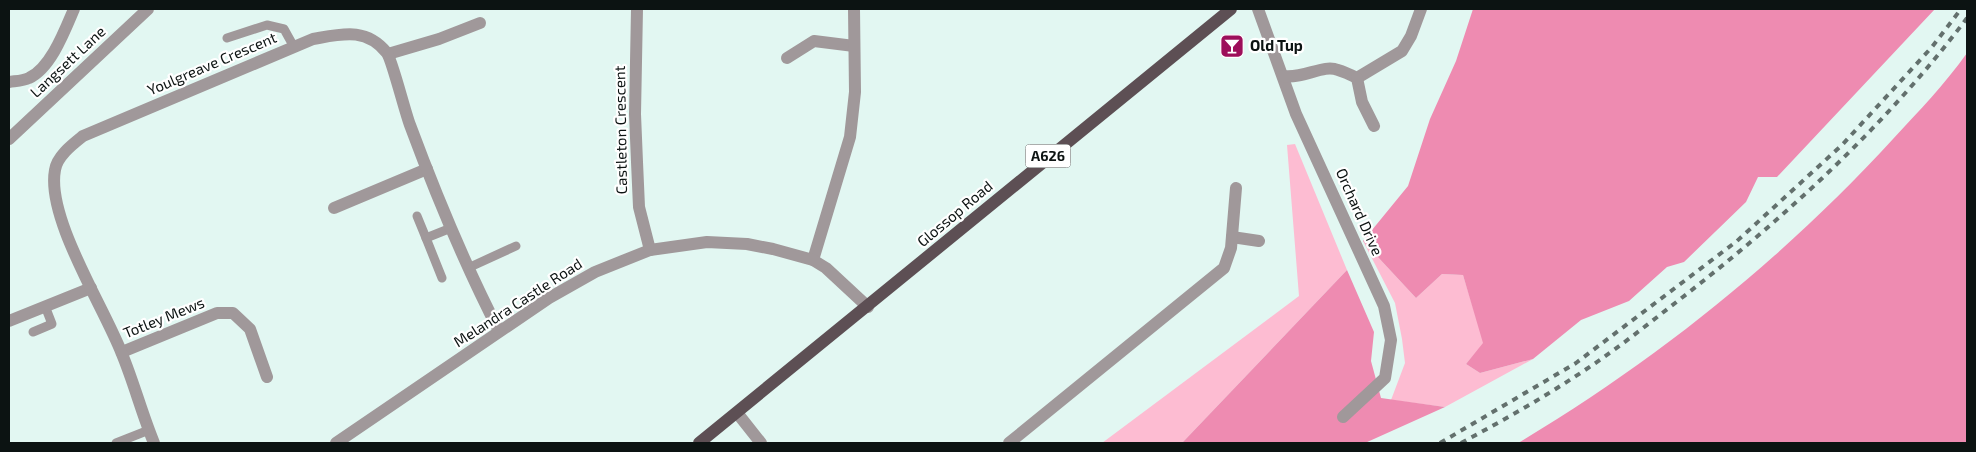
<svg xmlns="http://www.w3.org/2000/svg" width="1976" height="452" viewBox="0 0 1976 452" font-family="'Exo 2',sans-serif">
<rect width="100%" height="100%" fill="#e2f7f2"/>
<g fill="#fdbcd2">
<path d="M1295,144L1347,270L1182,443H1102L1299,296L1287,145Z"/>
<path d="M1363,241L1416,298L1442,274L1463,275L1484,343L1466,364L1480,373L1533,359L1445,407L1391,400L1405,363L1402,339L1395,303Z"/>
</g>
<g fill="#ee8bb1">
<path d="M1473,9H1935L1777,177H1758L1746,202L1684,262L1667,267L1629,301L1581,320L1533,359L1480,373L1466,364L1483,343L1463,275L1442,274L1416,298L1363,241L1408,186L1430,119L1456,61Z"/>
<path d="M1967,53V443H1518C1656,361 1785,257 1893,139C1919,111 1945,84 1967,53Z"/>
<path d="M1347,270L1374,332L1371,361L1381,398L1445,407L1365,443H1182Z"/>
</g>
<g fill="none" stroke-linecap="round" stroke-linejoin="round">
<g stroke="#a0989a" stroke-width="9">
<path d="M227,38L267,25L284,29L294,47"/>
<path d="M417,216L426,238"/>
<path d="M468,268L516,246"/>
<path d="M442,278L426,238L451,228"/>
<path d="M33,332L52,324L45,306"/>
<path d="M116,443L149,430"/>
</g>
<g stroke="#a0989a" stroke-width="12">
<path d="M637,9L635,114L637,162L639,207L650,250"/>
<path d="M1258,9L1296,114L1384,306L1391,340L1385,378L1343,417"/>
<path d="M388,54L439,39L480,23"/>
<path d="M787,58L814,41L854,46"/>
<path d="M1283,76C1304,79 1323,64 1338,70C1345,72 1351,75 1357,78L1402,51L1411,36L1421,9"/>
<path d="M1357,78L1362,102L1374,126"/>
<path d="M9,82C15,81 23,81 29,78C51,68 65,30 74,9"/>
<path d="M9,139L148,9"/>
<path d="M334,208L427,169"/>
<path d="M1232,237L1259,241"/>
<path d="M813,260L850,137L855,92L854,9"/>
<path d="M9,321L91,288"/>
<path d="M122,352L217,313H233L250,329L267,377"/>
<path d="M738,414L761,443"/>
<path d="M154,443C142,414 134,383 122,354C104,307 46,218 55,170C57,156 73,144 83,136L313,39C342,34 366,27 387,53C392,60 405,112 410,125C436,195 465,265 499,331"/>
<path d="M336,443L549,298L595,272L650,250L707,242L747,244L773,249L813,260L826,268L868,307"/>
<path d="M1009,443L1224,268L1231,248L1236,188"/>
</g>
<path stroke="#5d4f54" stroke-width="12" d="M699,443L1231,9"/>
<g stroke="#63706d" stroke-width="4" stroke-dasharray="6 6" stroke-linecap="butt">
<path d="M1440,443L1576,363L1737,241L1842,145L1932,47L1961,9"/>
<path d="M1461,443C1502,421 1543,398 1582,372C1619,348 1653,320 1688,293C1791,212 1888,123 1967,18"/>
</g>
</g>
<defs>
<g id="bar-square" transform="scale(1.25)"><rect x="-9" y="-9" width="18" height="18" rx="4" fill="#9d0e5a" stroke="#fff"/><path d="M-6-5H6L.8 .8V4.5H3.5V6h-7V4.5H-.8V.8Z" fill="#fff"/></g>
</defs>
<g fill-rule="evenodd">
<use href="#bar-square" x="1232" y="46"/>
</g>
<g text-anchor="middle" stroke-width="4.5" stroke-linejoin="round" paint-order="stroke">
<rect fill="#fff" stroke="#555a59" stroke-width="1" x="1025.5" y="144.5" width="45" height="23" rx="4"/>
<g font-size="14" font-weight="bold" fill="#0c1312">
<text x="1048" y="161">A626</text>
</g>
<g font-size="15" font-weight="bold" fill="#0c1312" stroke="#fff" text-anchor="start">
<text x="1250" y="51">Old Tup</text>
</g>
<g font-size="15" fill="#0c1312" stroke="#fff">
<text transform="translate(68 62) rotate(-43)" y="5">Langsett Lane</text>
<text transform="translate(212 64) rotate(-23)" y="5">Youlgreave Crescent</text>
<text transform="translate(621 130) rotate(-91)" y="5">Castleton Crescent</text>
<text transform="translate(1359 212) rotate(66)" y="5">Orchard Drive</text>
<text transform="translate(955 214) rotate(-40)" y="5">Glossop Road</text>
<text transform="translate(518 303) rotate(-33)" y="5">Melandra Castle Road</text>
<text transform="translate(164 318) rotate(-22)" y="5">Totley Mews</text>
</g>
</g>
<rect width="1976" height="452" fill="none" stroke="#0c1312" stroke-width="20"/>
</svg>
